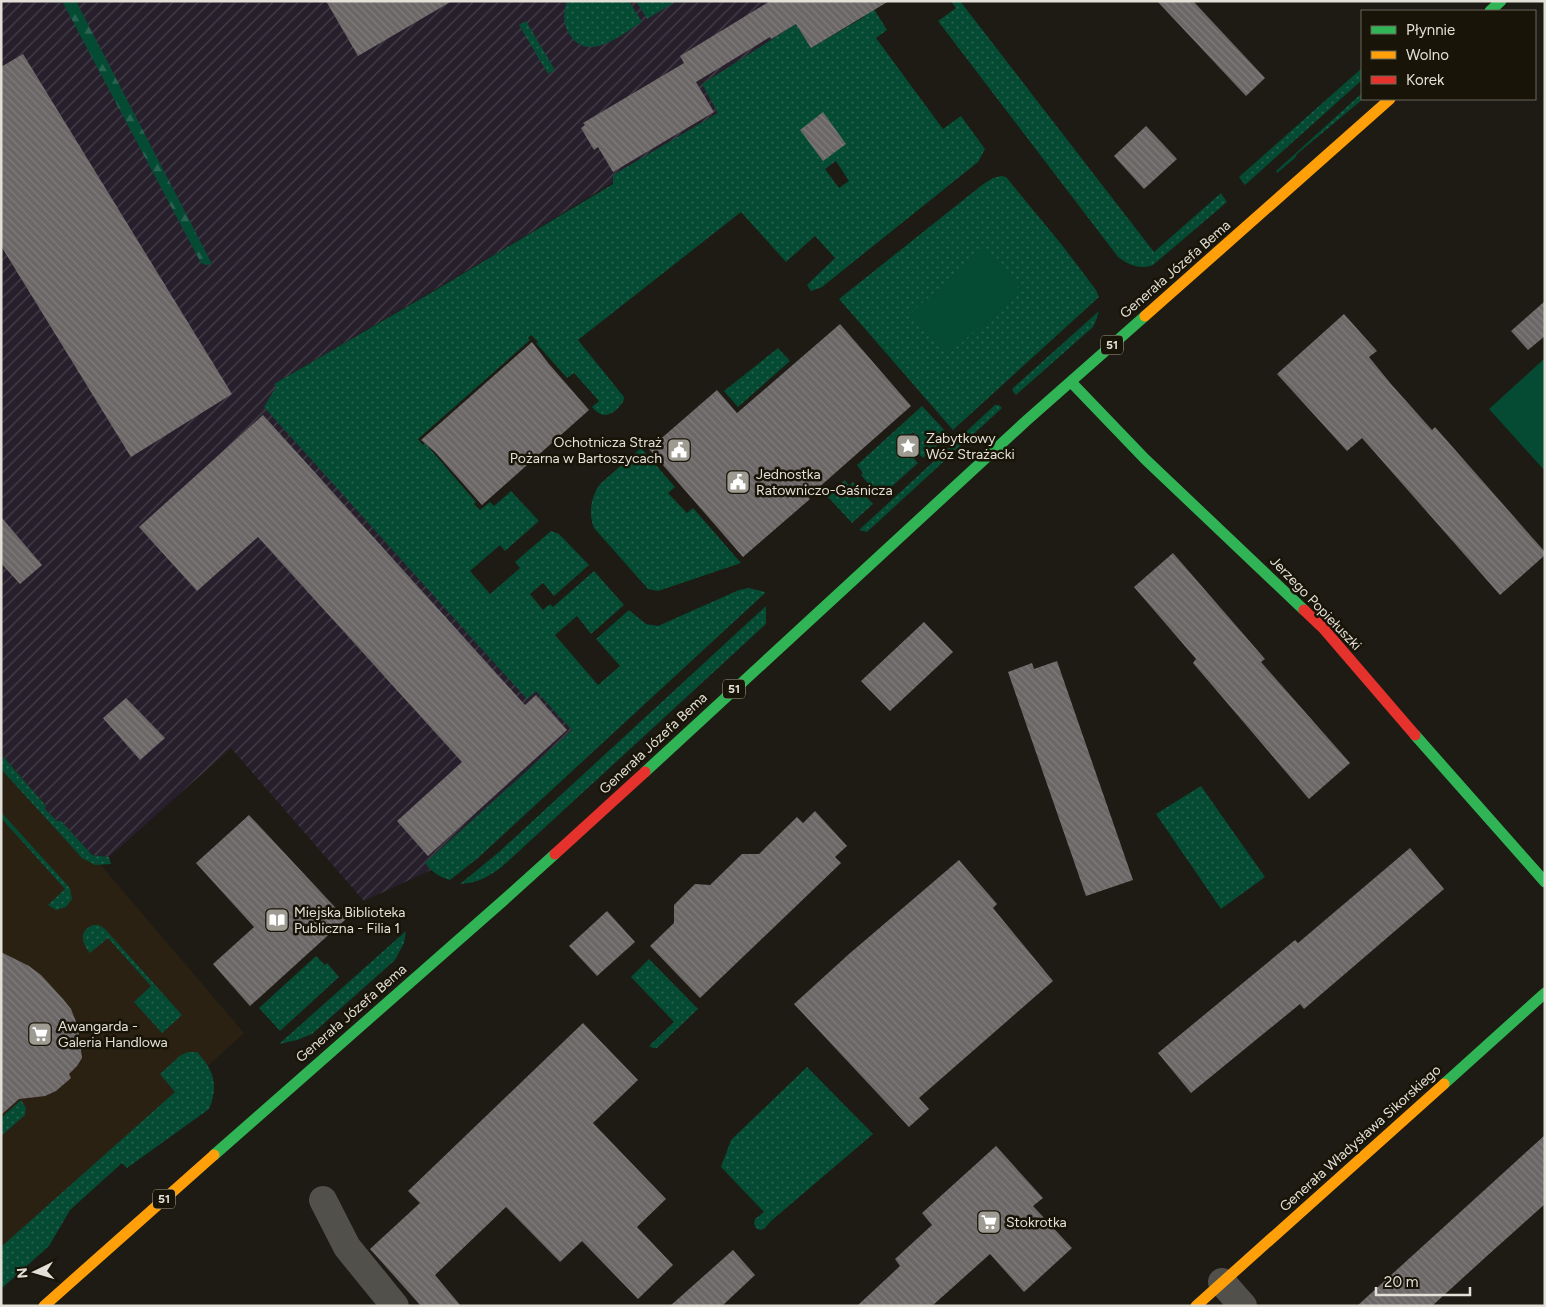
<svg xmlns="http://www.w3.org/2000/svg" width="1546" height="1307" viewBox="0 0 1546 1307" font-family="Figtree,sans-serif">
<defs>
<pattern id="industrial-furrows" width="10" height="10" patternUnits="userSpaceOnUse" patternTransform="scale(1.25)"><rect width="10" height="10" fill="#27202c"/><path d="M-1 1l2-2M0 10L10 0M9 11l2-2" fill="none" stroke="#46404a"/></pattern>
<pattern id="grass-dots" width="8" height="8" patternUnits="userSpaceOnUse" patternTransform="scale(1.25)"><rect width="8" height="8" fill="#054a33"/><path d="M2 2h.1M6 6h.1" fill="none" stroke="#296450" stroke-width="1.8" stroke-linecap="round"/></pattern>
<pattern id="forest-firs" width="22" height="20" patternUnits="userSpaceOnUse" patternTransform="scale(1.25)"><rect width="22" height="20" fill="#054a33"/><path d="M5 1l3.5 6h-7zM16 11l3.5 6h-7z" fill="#296450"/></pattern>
<pattern id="building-back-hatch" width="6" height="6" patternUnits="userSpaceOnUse" patternTransform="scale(1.25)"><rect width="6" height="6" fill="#6b6766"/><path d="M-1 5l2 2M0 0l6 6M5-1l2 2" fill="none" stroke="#807c7b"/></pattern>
</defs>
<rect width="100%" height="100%" fill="#1d1b14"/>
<path fill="#2b2113" d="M1,754L92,855L244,1033L1,1253Z"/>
<path fill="url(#industrial-furrows)" d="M1,1H855L864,16L749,85L755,96L497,253L274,384L590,732L431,870L364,901L231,748L109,857L92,855L61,821H57L45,809L46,805L1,754Z"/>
<g fill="url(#grass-dots)" fill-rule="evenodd">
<path d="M567,1H629L642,22C621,35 586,65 568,32C563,22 563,11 567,1Z"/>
<path d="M636,1H677L647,19Z"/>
<path d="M855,1H869L887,30L876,38L943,129L961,116L985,149L978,162L822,287L811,291L807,285L835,258L815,236L786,262L741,212L578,340L624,397C624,402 622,403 619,407C610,417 601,418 592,407L599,401L574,373L567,378L536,343L538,342L531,335L528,338L530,340L418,439L423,445L425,443L476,502L474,504L480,510L490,502L494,506L511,491L539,521L505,551L500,545L470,571L490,594L520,568L515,562L551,531L559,534L589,565L554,596L543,583L530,594L543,610L550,604L553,607L594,571L624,605L591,634L577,616L555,635L598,685L620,666L596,639L629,610L646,624L658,626L739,590L749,588L765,592V593L478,858L450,880C439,877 432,872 425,863L572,730L536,691L527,699L264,407L276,387L274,384L434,291L613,184V175L718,113L702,84L796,24L811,48L864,17ZM836,161L849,181L839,188L825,169Z"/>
<path d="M951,1H960L1154,252L1221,193L1227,202L1153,265C1139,270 1129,265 1118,257L938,21L956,8Z"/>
<path d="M526,21L555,70L548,74L519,25Z"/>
<path d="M1362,68V80L1245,185L1239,177Z"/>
<path d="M1362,93L1363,99L1297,154L1295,158L1277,173L1276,171Z"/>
<path d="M1001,176L1006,177L1062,245L1096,290L1099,297L953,430L839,299L982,185L993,178Z"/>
<path d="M1099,311L1095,323L1093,327L1016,395L1012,390L1013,388Z"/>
<path d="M778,348L790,361L738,407L724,391Z"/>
<path d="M995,405H999L1002,408L867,532L859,530Z"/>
<path d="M922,406L949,435L923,458L914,449L921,442L913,432L895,448L903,458L909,453L918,463L880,497L861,475L863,473L857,465Z"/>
<path d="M641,448L675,487L668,493L687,513L693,508L741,563L658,591L648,589L594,528C588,514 591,497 600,484Z"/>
<path d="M845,480L849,486L853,482L873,504L852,523L827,496Z"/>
<path d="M766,606V624L505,864C491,876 478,883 460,884L499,852Z"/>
<path d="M1,754L46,806L45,809L57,821H61L92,855L109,857L111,864L95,865L82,858L1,769Z"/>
<path d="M1201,786L1265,877L1221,909L1156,814Z"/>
<path d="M1,812L70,888L72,899L66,907L56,910L48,905L65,889L1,818Z"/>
<path d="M93,925H99L105,929L182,1015L162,1033L134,1002L151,986L108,938L90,953C82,943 78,931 93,925Z"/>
<path d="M406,931L404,943L395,960L312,1034L297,1040L279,1044Z"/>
<path d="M316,956L325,965L327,963L339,977L280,1031L259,1008Z"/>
<path d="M649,959L698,1009L657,1048H653L649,1046L674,1022L631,977Z"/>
<path d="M188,1052H197C214,1070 219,1086 209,1109L127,1168L122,1163L70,1210L49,1246L1,1289V1247L175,1092L160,1074L181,1055Z"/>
<path d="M807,1067L873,1134L771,1221L764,1229L760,1230L756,1228L754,1224L755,1219L764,1212L721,1167L731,1140Z"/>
<path d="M21,1100L26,1108L25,1115L1,1136V1118Z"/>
</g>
<path fill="url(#forest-firs)" d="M62,1H76L212,264L206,265L201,263Z"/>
<g fill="#054a33">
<path d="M984,249L1021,291L947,355L911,313Z"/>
<path d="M1545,358V471L1489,409Z"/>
</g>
<g fill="url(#building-back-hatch)">
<path d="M326,1H452L358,56Z"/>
<path d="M770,1H889L811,48L796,24L771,39L770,37L696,82L690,72L714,112L613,172L598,147L594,150L581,128L585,125L583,123L684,63L680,56Z"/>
<path d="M1157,1H1193L1265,78L1246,96Z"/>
<path d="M23,54L232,394L131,457L1,246V67Z"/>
<path d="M823,112L846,144L823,161L800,130Z"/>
<path d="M1146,126L1177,159L1144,189L1114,156Z"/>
<path d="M1545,301V336L1528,350L1511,331Z"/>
<path d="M1344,314L1377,351L1369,357L1391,384L1432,430L1435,427L1545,552V555L1500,595L1362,438L1347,451L1277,374Z"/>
<path d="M840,324L911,406L808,497L810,499L743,557L649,449L717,390L737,413Z"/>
<path d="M532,342L549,364L589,410L482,505L435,452L421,440Z"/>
<path d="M263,415L525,705L536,695L567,730L428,856L397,821L462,762L258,537L197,591L139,527Z"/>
<path d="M1,517L42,565L20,584L1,563Z"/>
<path d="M1173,553L1265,659L1261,662L1350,763L1309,799L1193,663L1196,659L1134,587Z"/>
<path d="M924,622L953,652L890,711L861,681Z"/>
<path d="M1057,661L1133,880L1086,896L1008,672L1032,663L1034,669Z"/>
<path d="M126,698L165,738L140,760L103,718Z"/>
<path d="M815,811L847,846L835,857L841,863L700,998L650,946L674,923V905L695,884L710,885L742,854H759L797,817L803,823Z"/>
<path d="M249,815L346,919L250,1006L213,964L254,927L196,863Z"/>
<path d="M1410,848L1444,889L1304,1009L1300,1004L1191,1093L1158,1053L1295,940L1298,943Z"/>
<path d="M959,860L997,904L993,908L1053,981L919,1098L929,1109L909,1127L794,1004L849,954Z"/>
<path d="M607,911L635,942L597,976L569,946Z"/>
<path d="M1,952L29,966L41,975L63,999L71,1009L78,1027L82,1058L77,1066L69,1074L71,1078L56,1091L45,1096L19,1099L1,1115Z"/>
<path d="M583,1023L638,1080L593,1123L666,1199L637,1227L673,1265L638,1299L582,1241L560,1262L506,1207L435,1275L461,1306H421L370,1249L420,1203L408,1191Z"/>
<path d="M1545,1135V1204L1488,1255L1432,1306H1357Z"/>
<path d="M996,1146L1043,1198L1033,1206L1072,1248L1024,1292L990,1254L932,1306H857L900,1266L895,1259L932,1225L922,1213Z"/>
<path d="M733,1250L755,1275L722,1306H670Z"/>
</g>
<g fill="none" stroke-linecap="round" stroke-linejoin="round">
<g stroke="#52504a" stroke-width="28">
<path d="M323,1200L347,1247L395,1306"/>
<path d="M1222,1282L1243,1306"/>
</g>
<g stroke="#30b455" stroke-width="11">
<path d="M1490,11L1501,1"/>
<path d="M1071,382L1145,459L1304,610"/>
<path d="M1415,735L1545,882"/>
<path d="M645,772L1026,421L1145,316"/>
<path d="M1444,1084L1545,993"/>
<path d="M214,1155L504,900L555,854"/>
</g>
<g stroke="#ff9f0a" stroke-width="11">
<path d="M1145,316L1390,99"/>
<path d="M44,1306L214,1155"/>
<path d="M1196,1306L1444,1084"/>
</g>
<g stroke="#e5322d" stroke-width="11">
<path d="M1304,610L1323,628L1415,735"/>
<path d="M555,854L645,772"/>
</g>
</g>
<defs>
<g id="sight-square" transform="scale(1.25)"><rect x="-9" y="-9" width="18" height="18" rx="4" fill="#9e9b93" stroke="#181407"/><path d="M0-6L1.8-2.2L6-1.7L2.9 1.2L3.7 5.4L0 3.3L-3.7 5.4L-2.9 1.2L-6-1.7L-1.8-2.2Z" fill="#fff"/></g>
<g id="civic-square" transform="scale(1.25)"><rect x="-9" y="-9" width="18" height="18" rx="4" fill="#9e9b93" stroke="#181407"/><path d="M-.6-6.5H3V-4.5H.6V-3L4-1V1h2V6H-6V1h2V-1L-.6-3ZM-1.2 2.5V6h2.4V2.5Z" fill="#fff"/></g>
<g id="library-square" transform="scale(1.25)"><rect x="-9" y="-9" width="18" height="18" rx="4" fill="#9e9b93" stroke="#181407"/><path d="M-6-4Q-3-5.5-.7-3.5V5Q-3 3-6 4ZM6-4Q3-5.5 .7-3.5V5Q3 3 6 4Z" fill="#fff"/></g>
<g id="supermarket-square" transform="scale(1.25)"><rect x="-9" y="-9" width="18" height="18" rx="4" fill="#9e9b93" stroke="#181407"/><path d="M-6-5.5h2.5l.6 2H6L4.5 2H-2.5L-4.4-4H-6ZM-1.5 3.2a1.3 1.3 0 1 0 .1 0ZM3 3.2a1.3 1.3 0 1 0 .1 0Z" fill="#fff"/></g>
</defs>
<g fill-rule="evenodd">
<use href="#sight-square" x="908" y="446"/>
<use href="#civic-square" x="679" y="450"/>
<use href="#civic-square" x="738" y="482"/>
<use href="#library-square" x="277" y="920"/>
<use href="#supermarket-square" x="40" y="1034"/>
<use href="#supermarket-square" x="989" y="1222"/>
</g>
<g text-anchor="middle" stroke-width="5" stroke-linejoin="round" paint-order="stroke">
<g fill="#181407" stroke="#a6a399" stroke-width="1">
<rect x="1101" y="335.5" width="22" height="19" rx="4"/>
<rect x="723" y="679.5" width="22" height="19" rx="4"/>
<rect x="153" y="1189.5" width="22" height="19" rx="4"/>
</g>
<g font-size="12" font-weight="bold" fill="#e3e0d8">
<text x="1112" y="349">51</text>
<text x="734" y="693">51</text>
<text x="164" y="1203">51</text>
</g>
<g font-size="14" fill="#e3e0d8" stroke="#181407">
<text transform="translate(1175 269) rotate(-41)" y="5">Generała Józefa Bema</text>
<text transform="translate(1316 603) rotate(46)" y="5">Jerzego Popiełuszki</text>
<text transform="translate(653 743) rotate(-43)" y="5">Generała Józefa Bema</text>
<text transform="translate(351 1013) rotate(-41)" y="5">Generała Józefa Bema</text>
<text transform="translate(1360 1138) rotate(-42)" y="5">Generała Władysława Sikorskiego</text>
</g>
<g font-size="14" fill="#e3e0d8" stroke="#181407" text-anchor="start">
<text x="926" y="443">Zabytkowy<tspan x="926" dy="16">Wóz Strażacki</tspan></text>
<text x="662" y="447" text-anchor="end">Ochotnicza Straż<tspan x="662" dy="16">Pożarna w Bartoszycach</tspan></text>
<text x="756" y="479">Jednostka<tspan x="756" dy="16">Ratowniczo-Gaśnicza</tspan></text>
<text x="294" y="917">Miejska Biblioteka<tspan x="294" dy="16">Publiczna - Filia 1</tspan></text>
<text x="58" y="1031">Awangarda -<tspan x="58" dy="16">Galeria Handlowa</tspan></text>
<text x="1006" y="1227">Stokrotka</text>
</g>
</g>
<rect width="1546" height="1307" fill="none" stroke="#e3e0d8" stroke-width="5"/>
<rect x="1361" y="10" width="175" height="90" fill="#181407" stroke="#69665b"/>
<rect x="1371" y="26" width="25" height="8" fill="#30b455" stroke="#69665b"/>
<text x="1406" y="35" font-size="15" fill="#e3e0d8">Płynnie</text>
<rect x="1371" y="51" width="25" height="8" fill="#ff9f0a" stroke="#69665b"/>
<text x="1406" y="60" font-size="15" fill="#e3e0d8">Wolno</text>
<rect x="1371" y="76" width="25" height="8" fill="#e5322d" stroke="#69665b"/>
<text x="1406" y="85" font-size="15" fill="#e3e0d8">Korek</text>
<g transform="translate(35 1272) rotate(265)" stroke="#181407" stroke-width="4" paint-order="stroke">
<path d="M0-4L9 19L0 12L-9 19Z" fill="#e3e0d8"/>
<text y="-8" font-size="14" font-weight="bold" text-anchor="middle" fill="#e3e0d8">N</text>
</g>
<path d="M1376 1287v8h94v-8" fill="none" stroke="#e3e0d8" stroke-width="2.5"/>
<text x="1384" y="1287" font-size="15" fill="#e3e0d8" stroke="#181407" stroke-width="4" paint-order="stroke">20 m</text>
</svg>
